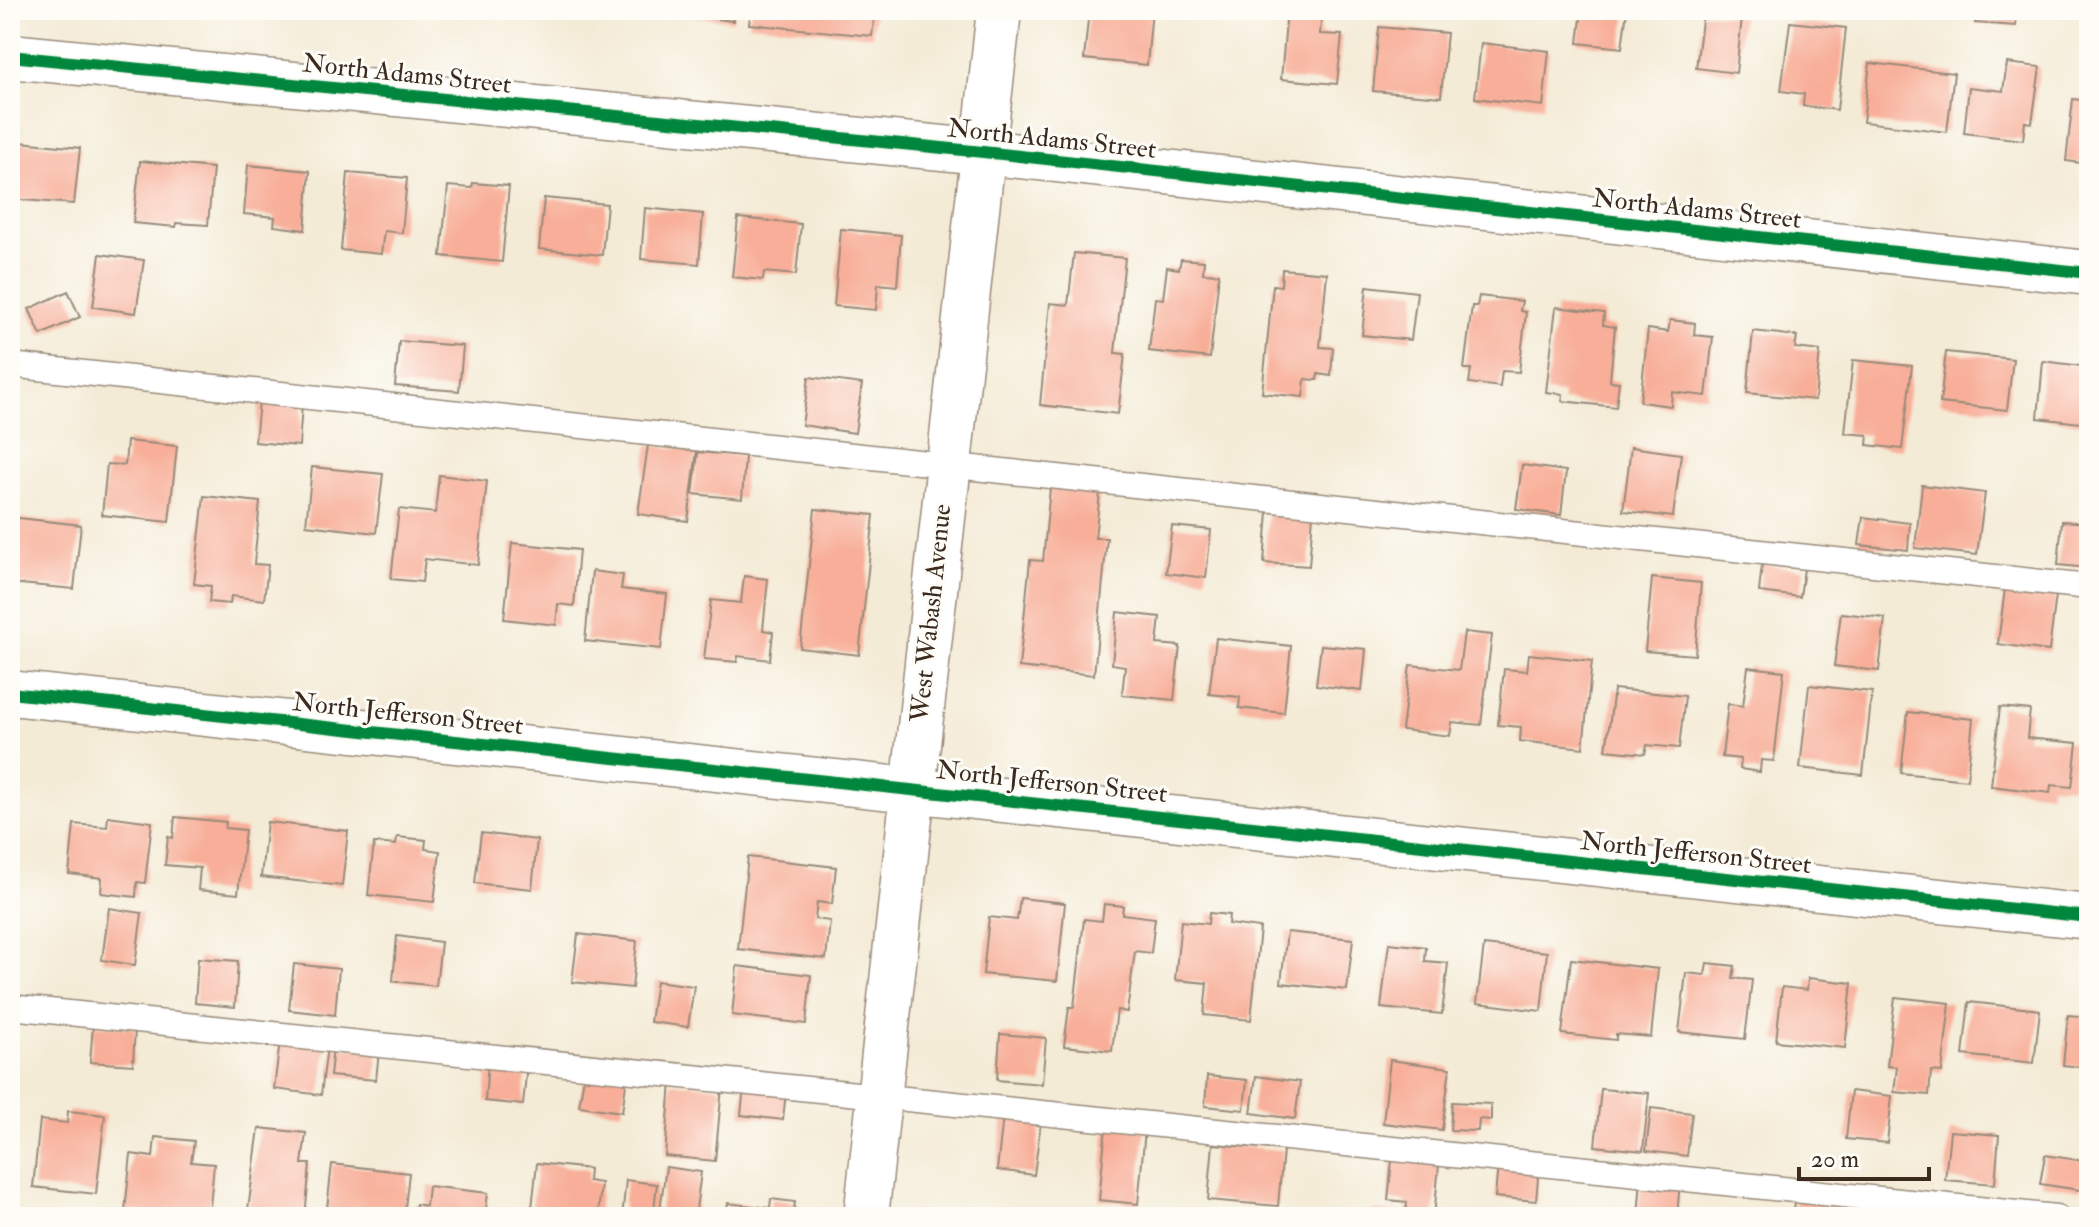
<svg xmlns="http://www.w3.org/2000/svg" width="2099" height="1227" viewBox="0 0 2099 1227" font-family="'IM FELL Double Pica',serif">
<rect width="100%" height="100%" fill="#fdfcf7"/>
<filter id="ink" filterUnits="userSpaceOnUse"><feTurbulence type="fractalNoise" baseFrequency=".0125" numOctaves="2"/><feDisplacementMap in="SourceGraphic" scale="16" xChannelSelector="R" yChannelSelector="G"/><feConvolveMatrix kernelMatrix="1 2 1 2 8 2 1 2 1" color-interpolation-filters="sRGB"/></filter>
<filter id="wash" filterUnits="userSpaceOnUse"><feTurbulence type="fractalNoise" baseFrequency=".006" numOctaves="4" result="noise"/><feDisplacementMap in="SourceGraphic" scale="32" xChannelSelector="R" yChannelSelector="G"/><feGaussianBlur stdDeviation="1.8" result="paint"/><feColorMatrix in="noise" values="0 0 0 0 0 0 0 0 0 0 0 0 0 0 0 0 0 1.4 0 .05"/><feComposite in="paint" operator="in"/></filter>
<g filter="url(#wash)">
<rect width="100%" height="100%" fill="#f4ebd6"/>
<g id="blocks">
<g fill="#f8ae98">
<path d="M649,10H734L733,21Z"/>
<path d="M751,10H875L872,36L749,24Z"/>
<path d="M1089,10H1152L1147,65L1084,59Z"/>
<path d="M1287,10H1322L1320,34L1342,35L1337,84L1281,79Z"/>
<path d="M1582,10H1627L1622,48L1578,43Z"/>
<path d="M1975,10H2017L2016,26L1975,23Z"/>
<path d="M1703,12L1742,17L1736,73L1696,68Z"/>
<path d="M1790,22L1846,28L1837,110L1803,106L1804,94L1781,91Z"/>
<path d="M1379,27L1447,33L1441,97L1373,91Z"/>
<path d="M1481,43L1549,51L1543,106L1475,98Z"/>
<path d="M1870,63L1954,73L1947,132L1863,122Z"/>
<path d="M2007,63L2040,67L2032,123L2025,122L2023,140L1964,133L1969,87L2003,91Z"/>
<path d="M2073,99L2089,101V164L2066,161Z"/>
<path d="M10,141L80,148L74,204L10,199Z"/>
<path d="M140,161L213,168L208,225L176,223V227L133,223Z"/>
<path d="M248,165L310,171L305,230L274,226L275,217L244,214Z"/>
<path d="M348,173L407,178L402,233L384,231L381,254L341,250Z"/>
<path d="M473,183L509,186L502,262L441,256L448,186L472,188Z"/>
<path d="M544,198L607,204L602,255L539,249Z"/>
<path d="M645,208L703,214L699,264L641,259Z"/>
<path d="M738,218L801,224L796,275L764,272L763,280L732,277Z"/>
<path d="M841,229L901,235L897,286L878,284L876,310L834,306Z"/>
<path d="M1074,253L1125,258L1115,353L1125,354L1118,414L1040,405L1050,303L1068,305Z"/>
<path d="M100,254L144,260L136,313L93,307Z"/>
<path d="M1181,259L1204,261L1203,273L1219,274L1210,358L1149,351L1155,298L1163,299L1167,267L1179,269Z"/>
<path d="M1282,269L1327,273L1320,347L1333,348L1331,376L1318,374L1317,380L1305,379L1303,397L1262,393L1273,285L1281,286Z"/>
<path d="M1367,286L1417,292L1411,340L1362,335Z"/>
<path d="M68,291L80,317L41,335L29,309Z"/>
<path d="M1479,296L1522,301L1520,311L1526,312L1519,372L1502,371L1500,387L1469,383L1471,369H1464L1472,306H1477Z"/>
<path d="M1556,307L1604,313L1603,325L1615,327L1610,381L1619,382L1616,407L1562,401L1563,394L1546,392Z"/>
<path d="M1670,320L1695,323L1694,335L1713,337L1706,396L1672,392L1671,406L1640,402L1648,329L1668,332Z"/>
<path d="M1753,331L1797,336L1795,348L1820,351L1815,400L1747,393Z"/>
<path d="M399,341L463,346L459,391L395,386Z"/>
<path d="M1946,352L2013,359L2007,410L1940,403Z"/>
<path d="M1853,360L1912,366L1902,449L1867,445L1868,435L1845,433Z"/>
<path d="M2043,361L2089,367V424L2038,418Z"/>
<path d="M809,377L862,384L855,433L802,425Z"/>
<path d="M259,401L302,405L299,446L255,442Z"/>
<path d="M127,441L177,446L169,522L102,515L107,464L125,465Z"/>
<path d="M648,445L697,451L688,521L638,514Z"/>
<path d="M1631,447L1681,454L1673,517L1623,511Z"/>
<path d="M698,452L745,456L742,499L693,494Z"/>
<path d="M1522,465L1566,471L1561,515L1516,509Z"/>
<path d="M312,467L383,474L376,533L306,525Z"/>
<path d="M439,475L487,481L478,565L425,559L422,582L391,579L399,509L435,513Z"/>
<path d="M1922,485L1985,493L1977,555L1915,548Z"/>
<path d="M1050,488L1100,493L1095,538H1107L1094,675L1019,667L1030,560L1043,561Z"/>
<path d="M204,496L260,502L254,564L268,565L264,600L231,596L230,604L209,602L211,586L194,584Z"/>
<path d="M815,509L874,515L859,655L800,648Z"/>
<path d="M1268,512L1313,515L1309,566L1264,563Z"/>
<path d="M10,517L81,525L74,589L10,583Z"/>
<path d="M1863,517L1910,523L1908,550L1859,545Z"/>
<path d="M2062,521L2089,523V568L2058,565Z"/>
<path d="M1172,526L1211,530L1206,578L1166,573Z"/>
<path d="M512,543L579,550L574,606L558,604L556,625L504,619Z"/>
<path d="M1762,564L1804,569L1800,597L1759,592Z"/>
<path d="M592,571L623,575L621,589L667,594L661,649L585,641Z"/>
<path d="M744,576L768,579L763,630L773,632L770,660L738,656L737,662L704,659L711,600L741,603Z"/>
<path d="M1652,578L1701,583L1695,655L1645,651Z"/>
<path d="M2005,588L2056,595L2049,651L1998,644Z"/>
<path d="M1117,612L1160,617L1157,644L1180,646L1174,700L1122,695L1125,666L1112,664Z"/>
<path d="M1841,613L1885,618L1879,671L1834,666Z"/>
<path d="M1464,632L1492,635L1481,725L1452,722L1450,736L1402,730L1410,665L1459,670Z"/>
<path d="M1216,638L1291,646L1284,713L1239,708L1240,697L1209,694Z"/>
<path d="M1321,645L1366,649L1362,691L1316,685Z"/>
<path d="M1529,654L1592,661L1583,748L1520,741L1521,727L1498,725L1504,669L1527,671Z"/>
<path d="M1748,667L1784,671L1774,761L1761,760L1760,772L1740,769L1741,759L1722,757L1728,704L1743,706Z"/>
<path d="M1809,685L1872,692L1863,775L1800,768Z"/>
<path d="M1614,689L1685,696L1679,748L1647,745L1645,754L1606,750Z"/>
<path d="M2000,707L2030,710L2027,738L2077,743L2072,787L2051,785L2050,793L1991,786Z"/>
<path d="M1908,712L1973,719L1967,780L1901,773Z"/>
<path d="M108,816L152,822L145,883L137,882L136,897L101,893L102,878L69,874L74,824L107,827Z"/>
<path d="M175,817L226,822L225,828L245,830L238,894L198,890L200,868L165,865L168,837L173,838Z"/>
<path d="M267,822L348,831L342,886L261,877Z"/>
<path d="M481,833L537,840L532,889L475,883Z"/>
<path d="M397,837L426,840L425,849L440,851L434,902L368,895L374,843L396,845Z"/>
<path d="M748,857L836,867L832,904L817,902L815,919L830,921L826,959L738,949Z"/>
<path d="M1020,898L1065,903L1057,981L983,974L989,917L1017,920Z"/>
<path d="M1104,904L1123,906L1122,914L1155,918L1151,953L1135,951L1127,1012L1117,1010L1112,1051L1064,1046L1069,1007H1074L1084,919L1102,921Z"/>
<path d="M109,908L142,913L135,965L102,960Z"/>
<path d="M1209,913L1229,915L1228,924L1260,928L1251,1020L1204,1015L1207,983L1175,980L1181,921L1208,924Z"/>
<path d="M1287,932L1353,939L1347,990L1281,983Z"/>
<path d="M578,934L637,941L632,988L572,982Z"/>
<path d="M397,936L441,942L436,986L393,981Z"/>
<path d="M1389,943L1426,947L1425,961L1448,963L1442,1014L1381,1008Z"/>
<path d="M1484,945L1547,952L1541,1011L1477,1003Z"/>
<path d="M198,958L238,961L235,1007L195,1003Z"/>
<path d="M1571,959L1658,969L1651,1037L1616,1034V1040L1562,1034Z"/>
<path d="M1707,963L1735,966L1733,978L1752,980L1745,1039L1679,1032L1686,973L1705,975Z"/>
<path d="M294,964L339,969L335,1015L289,1010Z"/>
<path d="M737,966L811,975L806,1024L732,1015Z"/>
<path d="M1808,978L1852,983L1845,1048L1776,1041L1782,987L1807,990Z"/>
<path d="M656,981L694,986L688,1027L650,1022Z"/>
<path d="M1895,997L1950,1003L1942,1072L1931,1071L1929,1095L1894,1092L1897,1067L1887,1066Z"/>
<path d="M1969,1002L2040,1010L2034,1063L1963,1055Z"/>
<path d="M2068,1015L2089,1017V1068L2063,1065Z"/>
<path d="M93,1025L135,1028L133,1065L90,1062Z"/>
<path d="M1000,1034L1046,1038L1042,1084L997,1080Z"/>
<path d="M280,1040L327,1046L321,1095L274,1089Z"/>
<path d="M333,1047L379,1051L376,1080L330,1076Z"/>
<path d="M1390,1060L1450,1068L1442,1130L1383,1123Z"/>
<path d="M488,1061L527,1064L523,1105L485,1101Z"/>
<path d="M585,1070L627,1077L622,1112L579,1106Z"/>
<path d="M1207,1076L1247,1080L1244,1110L1205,1106Z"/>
<path d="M1256,1076L1300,1082L1295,1119L1251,1113Z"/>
<path d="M671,1082L722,1087L715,1161L665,1156Z"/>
<path d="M744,1086L786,1091L783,1120L741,1115Z"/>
<path d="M1601,1089L1649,1093L1643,1151L1595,1146Z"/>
<path d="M1851,1091L1892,1096L1887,1143L1846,1139Z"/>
<path d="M1452,1102L1491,1104V1120L1479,1119L1478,1131L1450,1130Z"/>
<path d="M1651,1108L1692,1113L1687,1156L1646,1151Z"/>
<path d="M68,1111L105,1115L96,1194L33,1187L40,1120L67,1123Z"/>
<path d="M1003,1116L1041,1121L1034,1175L997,1170Z"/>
<path d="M1106,1126L1145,1130L1138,1204L1099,1200Z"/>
<path d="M259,1128L306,1133L302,1164H310L305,1217H247Z"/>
<path d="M1950,1131L1999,1135L1995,1184L1945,1180Z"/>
<path d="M155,1137L194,1141L191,1162L214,1164L209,1217L125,1211L131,1154L153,1157Z"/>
<path d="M1213,1144L1283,1150L1278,1206L1208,1200Z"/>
<path d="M2045,1155L2084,1161L2080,1190L2040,1184Z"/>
<path d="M1392,1160L1439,1165L1434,1217H1371L1372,1210L1406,1214L1407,1202L1388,1200Z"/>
<path d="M537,1163L589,1169L588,1181L601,1183L598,1217H531Z"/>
<path d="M1498,1163L1539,1167L1536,1201L1495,1197Z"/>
<path d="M332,1164L409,1173L404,1217H326Z"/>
<path d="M666,1167L701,1172L695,1217H622L626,1180L657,1184L654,1209L660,1210Z"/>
<path d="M1641,1178L1680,1182L1677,1217H1638Z"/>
<path d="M428,1186L488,1193L485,1217H414L416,1204L426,1206Z"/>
<path d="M1796,1195L1881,1205L1879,1217H1793Z"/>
<path d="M771,1199L795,1202L793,1217H726L728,1203L770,1208Z"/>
</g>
</g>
</g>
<g filter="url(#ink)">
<use href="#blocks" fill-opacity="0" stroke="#988a7a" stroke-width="2"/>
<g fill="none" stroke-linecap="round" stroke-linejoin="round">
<g stroke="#988a7a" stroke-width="27">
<g id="service">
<path d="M10,365L2089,587"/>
<path d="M10,1007L2056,1217"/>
</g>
</g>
<g stroke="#988a7a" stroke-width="47">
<g id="minor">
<path d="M10,56L983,152L2089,273"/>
<path d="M10,693L2089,917"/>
<path d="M866,1217L999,10"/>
</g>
</g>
<use href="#service" stroke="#fff" stroke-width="24"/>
<use href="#minor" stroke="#fff" stroke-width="44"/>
<g stroke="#fdfcf7" stroke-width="17">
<g id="cycleway">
<path d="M10,56L983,152L2089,273"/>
<path d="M10,693L2089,917"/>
</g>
</g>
<use href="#cycleway" stroke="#00873e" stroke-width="12"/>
</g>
</g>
<g text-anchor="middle" stroke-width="6" stroke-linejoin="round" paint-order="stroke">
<g font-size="26" fill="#3b2a1e" stroke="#fdfcf7">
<text transform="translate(407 73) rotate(6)" y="9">North Adams Street</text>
<text transform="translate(1052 138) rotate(6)" y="9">North Adams Street</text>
<text transform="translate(1697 208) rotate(6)" y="9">North Adams Street</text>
<text transform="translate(930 613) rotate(-84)" y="9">West Wabash Avenue</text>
<text transform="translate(408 713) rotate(6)" y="9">North Jefferson Street</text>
<text transform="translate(1052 781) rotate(6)" y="9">North Jefferson Street</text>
<text transform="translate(1696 852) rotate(6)" y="9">North Jefferson Street</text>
</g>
</g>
<rect width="2099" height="1227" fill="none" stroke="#fdfcf7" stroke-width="40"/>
<path d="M1799 1167v12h130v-12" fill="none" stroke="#3b2a1e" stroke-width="4"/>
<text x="1811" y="1167" font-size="24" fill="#3b2a1e" stroke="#fdfcf7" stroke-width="6" paint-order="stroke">20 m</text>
</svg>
